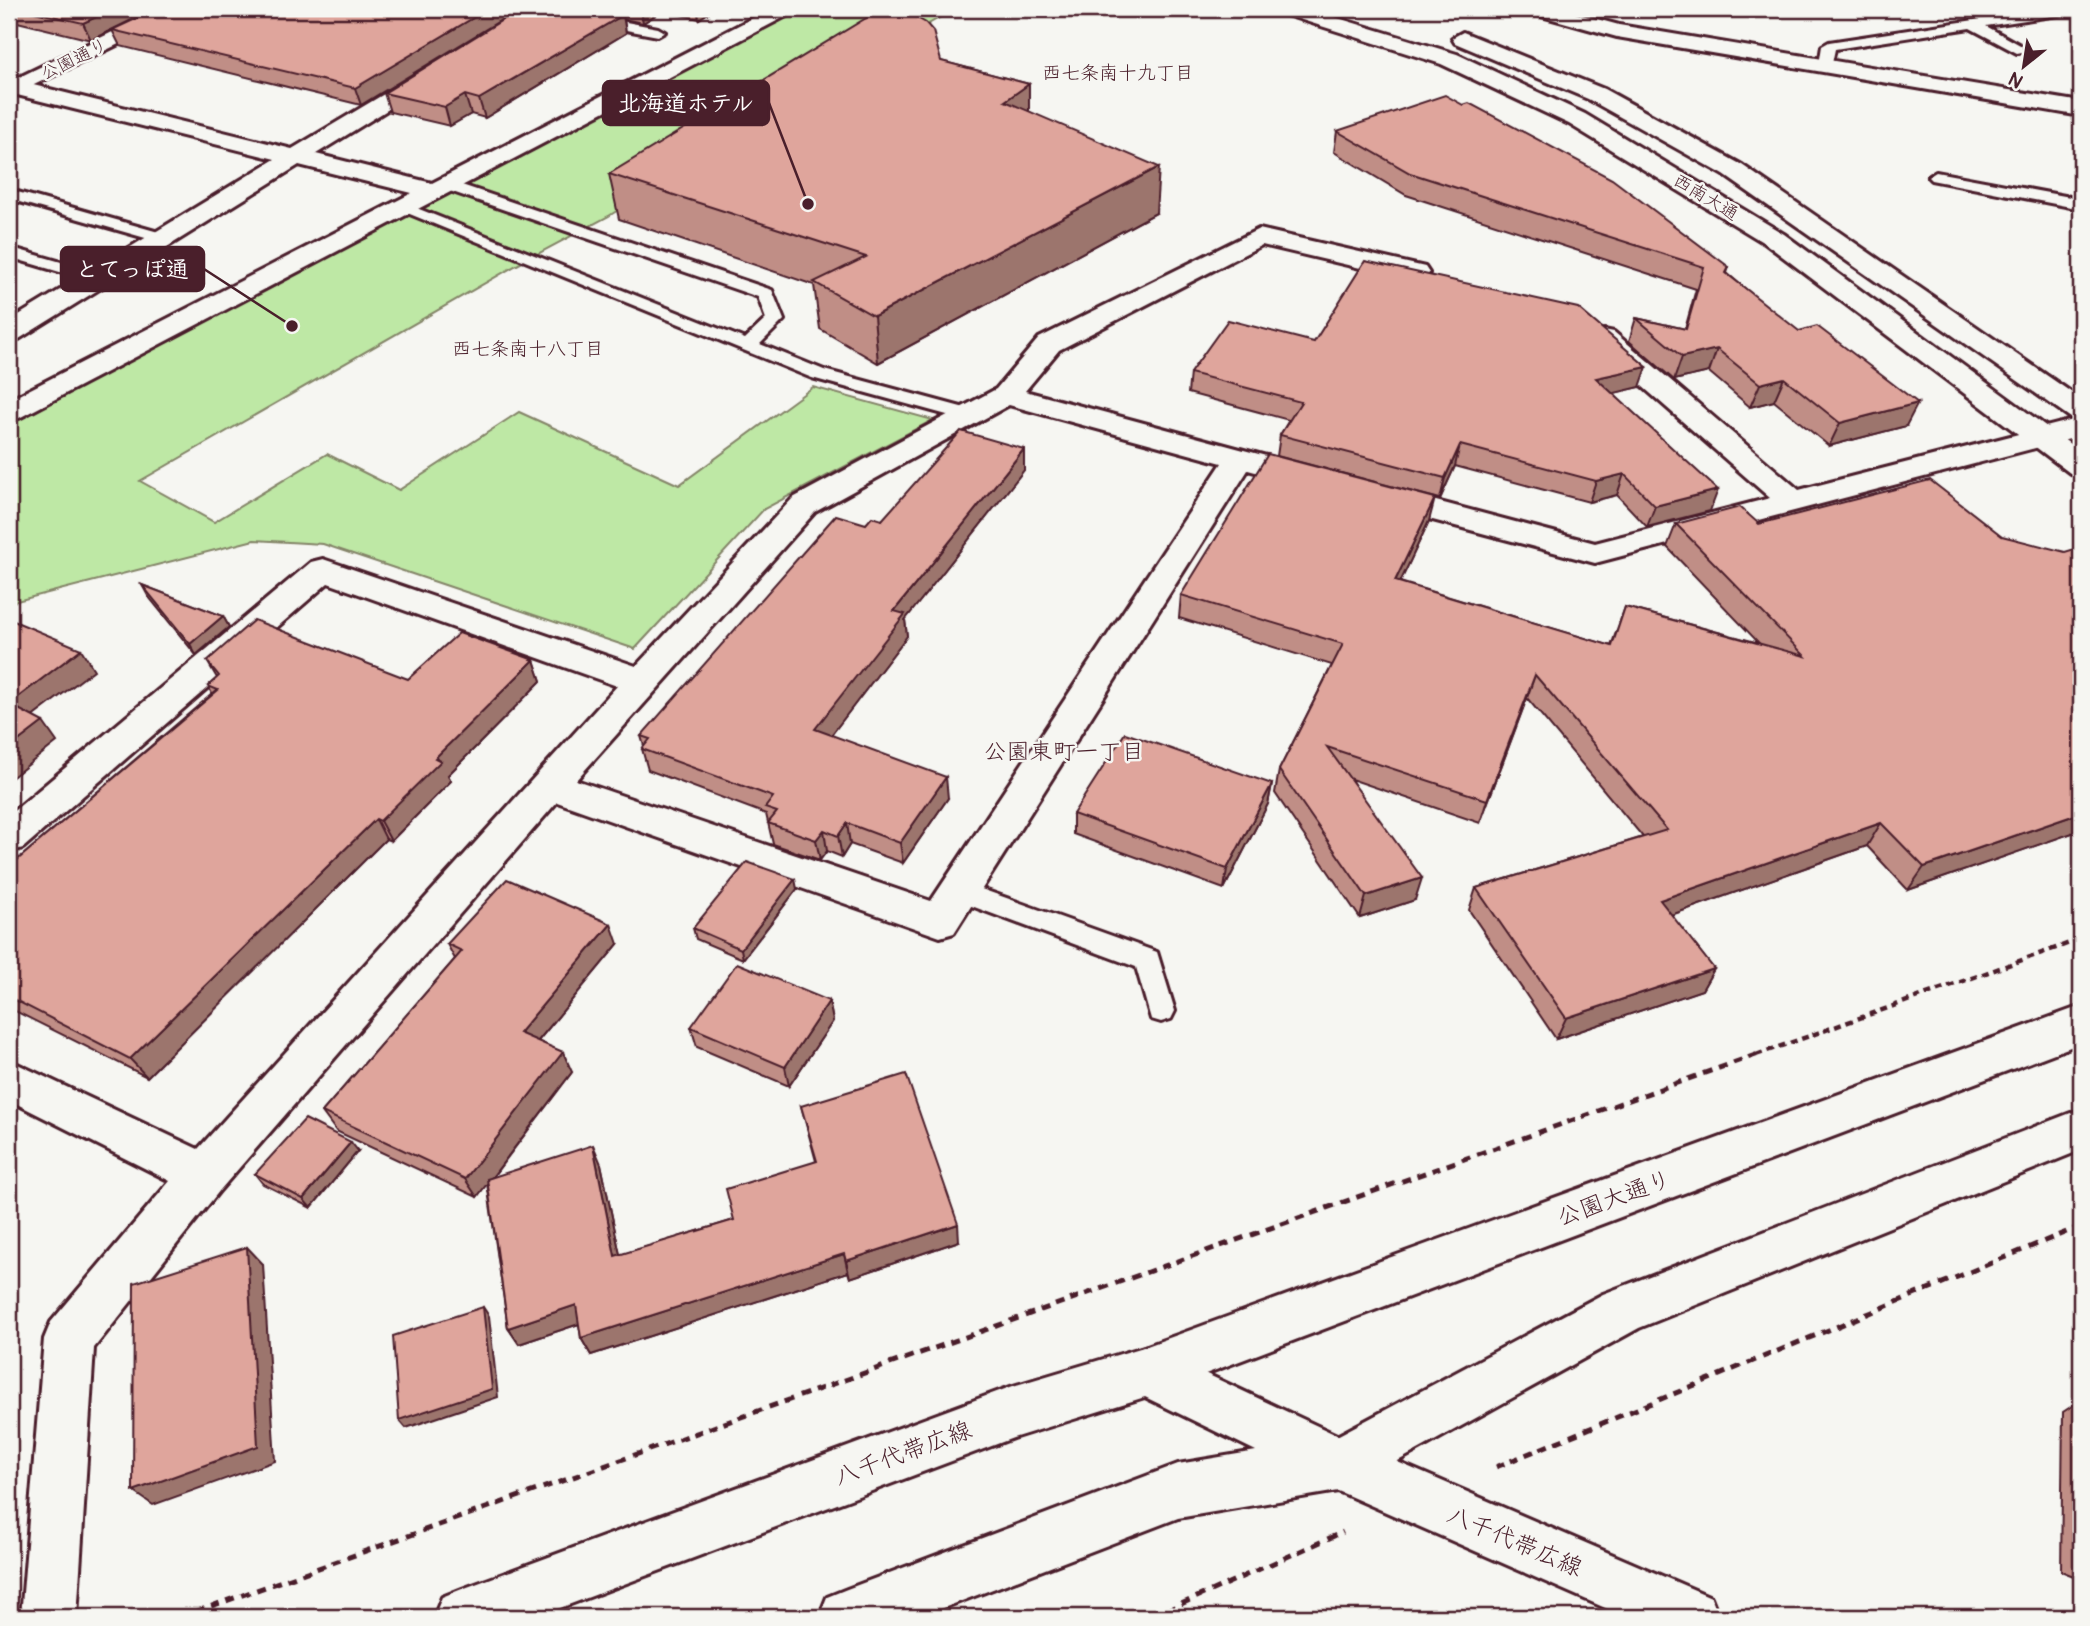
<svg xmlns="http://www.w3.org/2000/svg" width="2090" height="1626" viewBox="0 0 2090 1626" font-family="Pangolin,'Klee One',sans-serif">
<rect width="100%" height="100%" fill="#f6f6f2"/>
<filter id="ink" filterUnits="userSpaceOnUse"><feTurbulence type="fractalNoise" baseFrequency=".0143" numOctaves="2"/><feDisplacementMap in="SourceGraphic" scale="14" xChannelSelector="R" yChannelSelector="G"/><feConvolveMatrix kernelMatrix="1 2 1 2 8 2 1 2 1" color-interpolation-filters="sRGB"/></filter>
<g filter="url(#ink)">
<path fill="#bee8a5" stroke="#848468" stroke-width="2" d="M785,9H955L743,128L609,216L515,266L140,481L214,522L327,454L399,490L519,412L679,485L813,387L933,420L764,509L635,649L323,544L254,540L9,603V412Z"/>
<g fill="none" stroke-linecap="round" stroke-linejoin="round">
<g stroke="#4a1f2b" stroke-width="6">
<g id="lane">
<path d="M2047,9H2078L2071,13L1986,26L2022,46V52L2017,53L1970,28L1835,49L1831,68L1819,65L1822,46L1829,42Z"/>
<path d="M594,16L658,28L665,32L658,36L589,23L587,20Z"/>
<path d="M1936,172L2081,199V209L1931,180L1928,177Z"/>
<path d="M447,180L772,290L784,320L760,344L824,370L976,411L978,415L969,421L812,378L395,208L397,205H409L745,339L766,319L758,297L441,188V182Z"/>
<path d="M14,191L169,235L171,238L163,243L16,201L9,204V193Z"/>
<path d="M9,247L103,274L105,278L97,283L9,257Z"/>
<path d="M959,881L1157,952L1175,1011L1171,1019L1161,1022L1151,1019L1136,967L950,898L946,891L950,884Z"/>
</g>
</g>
<g stroke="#4a1f2b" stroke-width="6">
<g id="street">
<path d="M770,9H795L792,13L19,418L9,421V400L412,193L299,165L19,339L9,341V321L275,159L9,93V79L292,149L431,66L439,68L442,73L439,78L316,154L432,183Z"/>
<path d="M1528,9H1560L1619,25L2081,102V116L1617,37L1531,13Z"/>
<path d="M1259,229L1425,267L1429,273L1425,279L1416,281L1262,245L1059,350L1025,391L1322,471L1327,478L1322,485L1311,487L1248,470L954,933L940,937L557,802L220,1190L94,1348L77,1617H21L44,1339L51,1322L170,1181L9,1100V1060L198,1149L617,686L328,583L23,848L9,852V815L311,562L323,559L636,666L793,498L996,389L1039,338ZM1009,405L1222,463L931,901L576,780L815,512Z"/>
<path d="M1604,330L1614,332L1799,490L2081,418V436L1595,563L1372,504L1367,497L1372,490L1383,487L1595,543L1770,498L1594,344L1590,338L1594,332Z"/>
<path d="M2081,1006V1043L1147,1396L1129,1389L1122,1371L1129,1353L1147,1346Z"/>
<path d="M2081,1109V1150L1639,1328L1358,1483L1339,1490L1320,1483L1313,1464L1320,1445L1603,1294Z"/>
</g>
</g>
<g stroke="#4a1f2b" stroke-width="6">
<g id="secondary">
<path d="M160,9H186L183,13L9,97V82Z"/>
<path d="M1277,9H1308L1457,54L1585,114L1784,234L2081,452V475L2070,473L1766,244L1569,124L1441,64L1280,13Z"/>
<path d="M1463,32L1604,89L1742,165L2081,399V421L2071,418L1724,175L1588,99L1455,43L1452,38Z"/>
<path d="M1147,1346L1358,1445L1711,1597L1719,1617H1626L1338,1491L1178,1518L920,1617H819L827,1597L847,1589L1178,1464L1256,1451L1145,1397L1013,1438L536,1617H434L442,1597L462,1589L1013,1386Z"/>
</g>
</g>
<path stroke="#4a1f2b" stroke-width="4.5" stroke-dasharray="7 5" stroke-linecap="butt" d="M1756,1055L2081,939"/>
<g stroke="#4a1f2b" stroke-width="5" stroke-dasharray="9 7" stroke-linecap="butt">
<path d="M1496,1467L2081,1226"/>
<path d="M181,1617L1761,1053"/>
<path d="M1152,1617L1343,1532"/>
</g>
<use href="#lane" fill="#f6f6f2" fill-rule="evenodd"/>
<use href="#street" fill="#f6f6f2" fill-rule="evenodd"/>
<use href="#secondary" fill="#f6f6f2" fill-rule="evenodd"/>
</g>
<g fill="#c08e86" stroke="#4a1f2b" stroke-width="2">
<path d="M9,9H154L91,40L9,20Z"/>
<path d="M519,9L361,105L120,46L112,30Z"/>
<path d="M520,9H714L699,19L662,11L643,23L624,19L626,33L485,118L471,114L450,126L390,112L384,93Z"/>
<path d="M941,61L1029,84V111L1156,213L878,363L820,329L814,285L619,219L609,174Z"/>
<path d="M1337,131L1729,267L1727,273L1906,426L1829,446L1774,401L1750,407L1709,372L1674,380L1629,341L1636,318L1685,329L1696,289L1406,195L1334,152Z"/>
<path d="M1314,342L1640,387L1613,393L1710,511L1647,527L1617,495L1589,502L1455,466L1440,499L1277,456L1280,435L1289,420L1188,393L1190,373Z"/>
<path d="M1024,449V470L905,620L907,636L831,735L948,798L903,863L850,844L842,857L827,851L820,860L773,844L766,814L648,770L642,749L644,746L641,736L866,524L882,520Z"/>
<path d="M1429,521L1400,582L1611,646L1625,607L1759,643L1667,547L1676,524L2081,830L1908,890L1867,846L1671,915L1714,969L1702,990L1556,1039L1469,910L1476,888L1643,837L1527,698L1480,823L1351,779L1415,900L1360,918L1275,793L1279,770L1332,665L1179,618L1181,595Z"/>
<path d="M142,585L223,616L229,627L196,655L148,596Z"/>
<path d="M534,660L541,681L448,775L451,781L391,841L386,839L147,1077L9,1008V867L212,694L208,686L217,678L207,661L408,679Z"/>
<path d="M1272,784L1268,804L1224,889L1073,834V814Z"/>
<path d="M797,889L743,959L696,939L693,928Z"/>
<path d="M447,944H618L538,1041L572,1072L492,1178L601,1164L620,1255L734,1220L816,1161L801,1106L959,1241L850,1278L848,1272L591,1355L581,1338L579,1324L519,1344L508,1328L487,1183L477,1197L336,1131L322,1112L455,959Z"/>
<path d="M829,1001L833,1021L789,1086L697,1047L691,1027Z"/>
<path d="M358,1151L311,1208L263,1184L255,1174Z"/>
<path d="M2081,1400V1579L2061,1571L2063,1412Z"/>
</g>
<g fill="#9c746d" stroke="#4a1f2b" stroke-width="2">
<path d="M114,9H154L91,40L83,23Z"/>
<path d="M488,9H519L361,105L355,88Z"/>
<path d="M641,9H662V11L643,23Z"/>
<path d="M697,9H714L699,19Z"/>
<path d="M623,15L626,33L485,118L479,99Z"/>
<path d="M1029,84V128L1005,101Z"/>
<path d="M465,95L471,114L450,126L445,107Z"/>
<path d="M1159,167L1156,213L878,363L874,316Z"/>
<path d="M1717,349L1709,372L1674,380L1682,357Z"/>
<path d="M1647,367L1640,387L1590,399L1596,378Z"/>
<path d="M1784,378L1774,401L1750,407L1760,384Z"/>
<path d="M1918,403L1906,426L1829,446L1840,423Z"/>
<path d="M1460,445L1455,466L1440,499L1445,478Z"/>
<path d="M1024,449V470L905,620L907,636L819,751L815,729L894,611Z"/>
<path d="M1624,474L1617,495L1589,502L1596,481Z"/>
<path d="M1718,490L1710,511L1647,527L1655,506Z"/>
<path d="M1435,498L1429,521L1390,604L1395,581Z"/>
<path d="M223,616L229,627L196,655L190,644Z"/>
<path d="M81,649L94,670L23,724L9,704Z"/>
<path d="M534,660L541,681L448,775L451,781L391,841L380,821L435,758Z"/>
<path d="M1535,675L1527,698L1480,823L1487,800Z"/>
<path d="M43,722L57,742L9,780V748Z"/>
<path d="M946,777L948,798L903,863L900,843Z"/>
<path d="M1272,784L1268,804L1224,889L1227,869Z"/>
<path d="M2081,813V830L1908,890L1924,867Z"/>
<path d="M376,819L386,839L147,1077L130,1059Z"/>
<path d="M847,823L850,844L842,857L838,836Z"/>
<path d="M1881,823L1867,846L1648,923L1660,900Z"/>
<path d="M824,830L827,851L820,860L816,840Z"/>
<path d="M1422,878L1415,900L1360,918L1366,896Z"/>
<path d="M795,879L797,889L743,959L741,949Z"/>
<path d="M611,924L618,944L528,1053L519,1033Z"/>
<path d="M1714,969L1702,990L1556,1039L1566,1018Z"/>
<path d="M829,1001L833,1021L789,1086L785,1067Z"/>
<path d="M563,1052L572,1072L477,1197L465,1179Z"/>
<path d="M351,1142L358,1151L311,1208L303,1199Z"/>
<path d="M593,1145L601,1164L624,1274L615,1256Z"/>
<path d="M958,1224L959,1241L850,1278L846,1261Z"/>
<path d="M247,1247L263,1264L275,1461L153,1505L133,1491Z"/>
<path d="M844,1254L848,1272L591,1355L581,1338Z"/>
<path d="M576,1305L585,1322L519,1344L508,1328Z"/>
<path d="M483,1307L489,1316L498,1397L406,1428L399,1420Z"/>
</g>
<g fill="#dfa59c" stroke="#4a1f2b" stroke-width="2">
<path d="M21,9H114L83,23Z"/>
<path d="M157,9H488L355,88L112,30Z"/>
<path d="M520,9H589L623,15L479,99L465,95L445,107L384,93Z"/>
<path d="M881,9L903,10L926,23L933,31L941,61L1029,84L1005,101L1159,167L874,316L814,282L866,257L609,174Z"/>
<path d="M1445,95L1463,105L1469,103L1612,179L1729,267L1726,273L1799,331L1817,326L1918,403L1840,423L1784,378L1760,384L1717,349L1682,357L1636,318L1686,329L1704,267L1410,173L1337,131Z"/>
<path d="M1365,261L1578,308L1647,367L1596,378L1718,490L1655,506L1624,474L1596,481L1460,445L1445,478L1280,435L1301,402L1190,373L1228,320L1314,342Z"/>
<path d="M961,431L1024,449L894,611L905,614L815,729L946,777L900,843L847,823L838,836L824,830L816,840L768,823L777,812L765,808L773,797L642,749L650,739L641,736L836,515L866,524L872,517L882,520Z"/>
<path d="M1268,454L1435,498L1395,581L1612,646L1625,607L1805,656L1676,524L1740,507L1759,524L1930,480L2002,536L2065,552L2081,547V813L1924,867L1881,823L1660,900L1714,969L1566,1018L1476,888L1667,830L1535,675L1487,800L1327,747L1422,878L1366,896L1279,770L1343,644L1181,595Z"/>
<path d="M142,585L223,616L190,644Z"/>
<path d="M9,619L81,649L9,704Z"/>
<path d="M254,620L408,679L459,633L534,660L435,758L441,761L380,821L376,819L130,1059L9,997V867L218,690L208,686L219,676L207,661Z"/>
<path d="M9,704L43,722L9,748Z"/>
<path d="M1125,733L1272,784L1227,869L1073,814Z"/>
<path d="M747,862L795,879L741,949L693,928Z"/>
<path d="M507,879L611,924L519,1033L563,1052L465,1179L322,1112L462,951L447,944Z"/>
<path d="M737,963L829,1001L785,1067L691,1027Z"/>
<path d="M906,1074L958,1224L846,1261L844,1254L581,1338L576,1305L508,1328L487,1179L593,1145L615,1256L734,1220L726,1189L817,1161L801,1106Z"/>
<path d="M305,1119L351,1142L303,1199L255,1174Z"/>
<path d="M247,1247L258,1446L133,1491L134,1283Z"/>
<path d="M483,1307L492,1389L399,1420L393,1336Z"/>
</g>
</g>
<g text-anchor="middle" stroke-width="5" stroke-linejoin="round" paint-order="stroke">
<g font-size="18" fill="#4a1f2b" stroke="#f6f6f2">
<text transform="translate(74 59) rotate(-26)" y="6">公園通り</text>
<text transform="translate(1706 197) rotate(31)" y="6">西南大通</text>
</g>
<g font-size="19" fill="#4a1f2b" stroke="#f6f6f2">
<text x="1118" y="79">西七条南十九丁目</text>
<text x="528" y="355">西七条南十八丁目</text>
</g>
<g font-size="23" fill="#4a1f2b" stroke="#f6f6f2">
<text x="1064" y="759">公園東町一丁目</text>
</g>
<g font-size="24" fill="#4a1f2b" stroke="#f6f6f2">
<text transform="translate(1614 1198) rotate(-20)" y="8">公園大通り</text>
<text transform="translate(903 1453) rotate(-20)" y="8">八千代帯広線</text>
<text transform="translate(1515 1541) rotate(23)" y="8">八千代帯広線</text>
</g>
</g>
<path fill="none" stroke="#4a1f2b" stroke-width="2.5" d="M808 204L769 103M292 326L204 269"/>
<g fill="#4a1f2b" stroke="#f6f6f2" stroke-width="2.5">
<circle cx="808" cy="204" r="7"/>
<circle cx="292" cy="326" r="7"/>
</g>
<g fill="#4a1f2b" stroke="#4a1f2b" stroke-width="2.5">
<rect x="603" y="81" width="166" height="44" rx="7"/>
<rect x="61" y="247" width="143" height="44" rx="7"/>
</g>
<g font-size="23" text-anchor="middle" font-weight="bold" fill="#fff">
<text x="686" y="111">北海道ホテル</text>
<text x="132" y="277">とてっぽ通</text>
</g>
<rect width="2090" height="1626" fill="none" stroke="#f6f6f2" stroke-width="35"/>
<rect x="18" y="18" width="2055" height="1591" fill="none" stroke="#4a1f2b" stroke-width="2.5" filter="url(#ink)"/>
<g transform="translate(2024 66) rotate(210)" stroke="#f6f6f2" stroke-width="5" paint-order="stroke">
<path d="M0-5L12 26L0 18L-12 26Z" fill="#4a1f2b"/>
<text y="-10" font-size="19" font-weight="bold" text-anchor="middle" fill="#4a1f2b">N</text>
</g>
</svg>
